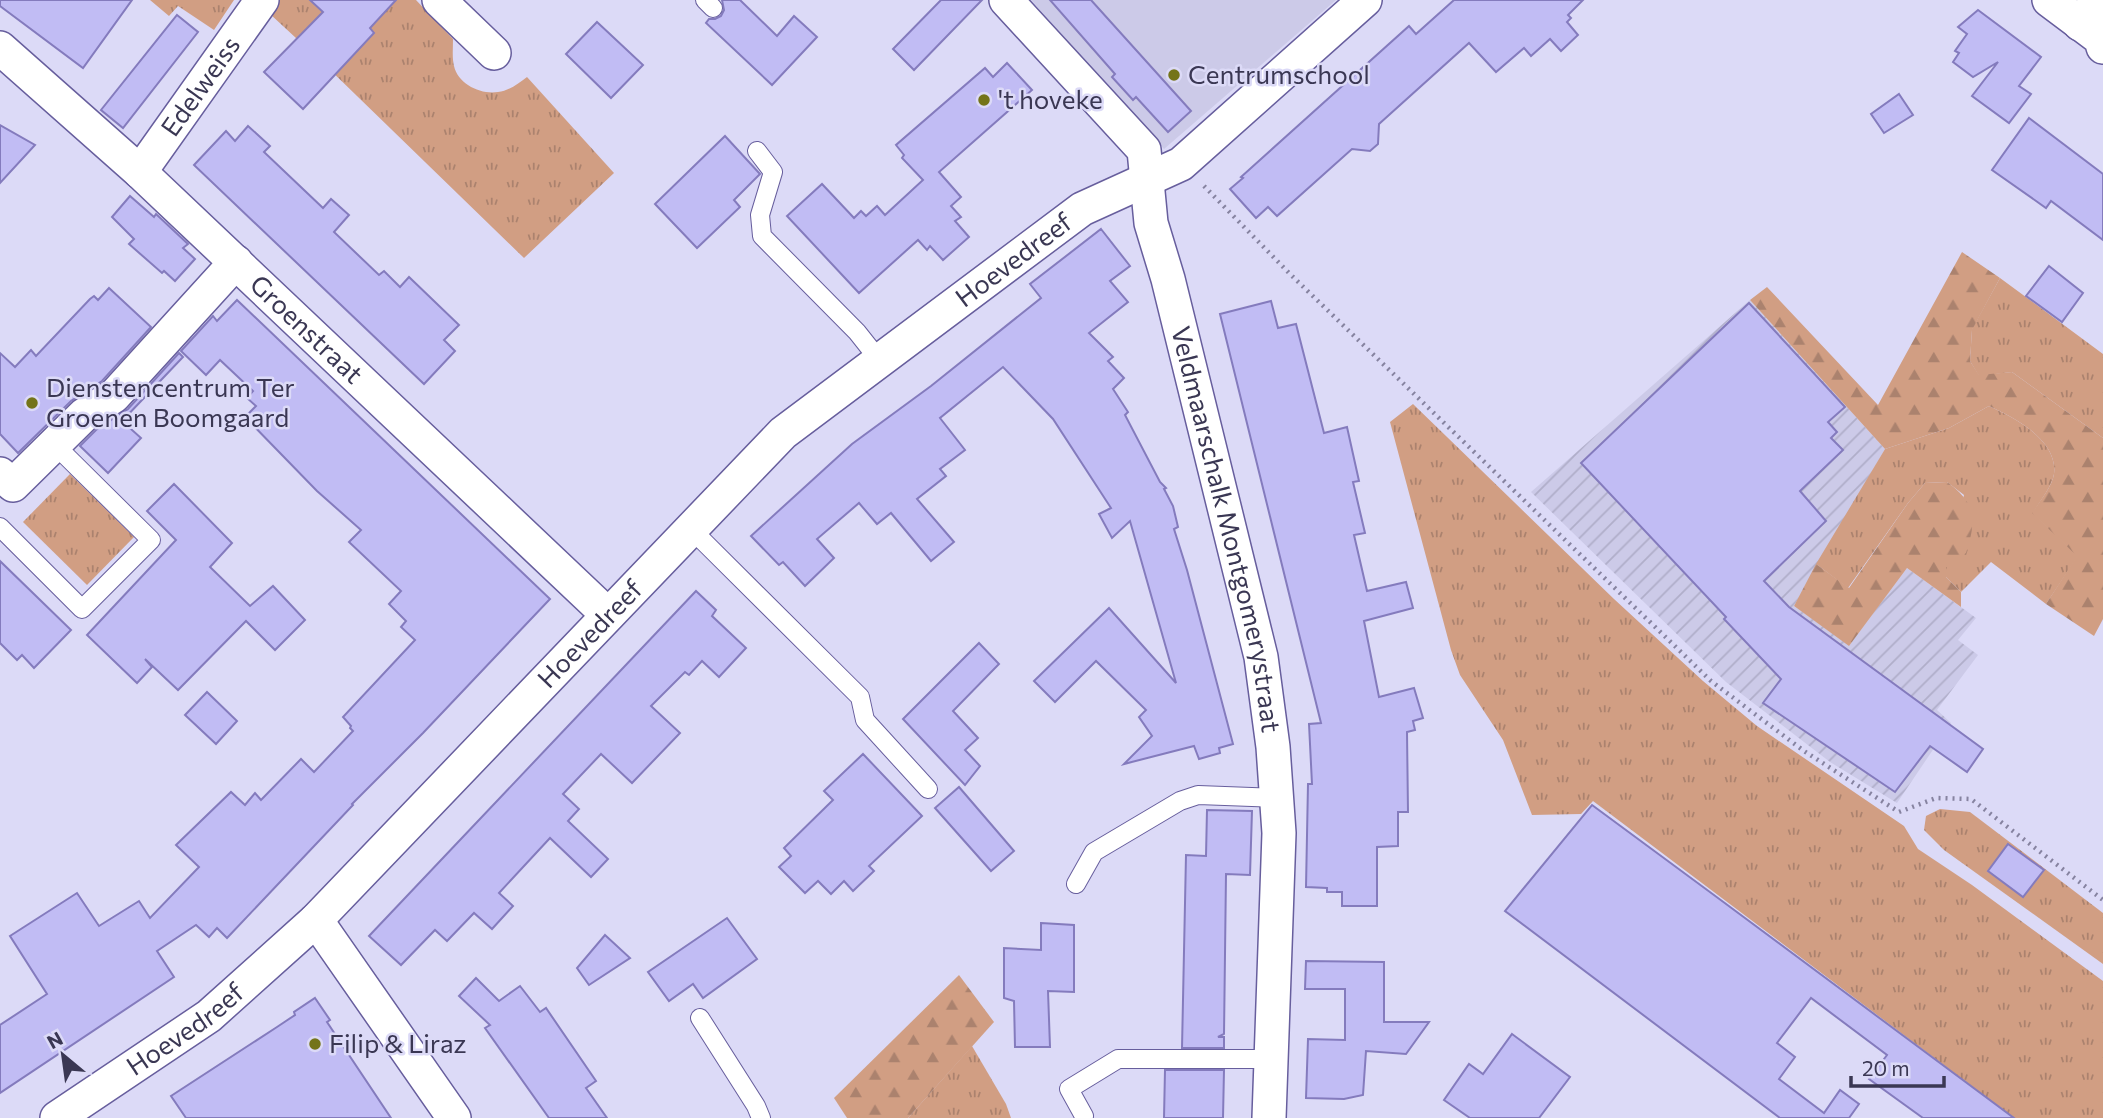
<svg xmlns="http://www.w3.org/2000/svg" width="2103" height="1118" viewBox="0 0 2103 1118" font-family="Commissioner,sans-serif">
<defs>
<pattern id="industrial-furrows" width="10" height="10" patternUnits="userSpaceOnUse" patternTransform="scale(1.75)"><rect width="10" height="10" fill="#cccae8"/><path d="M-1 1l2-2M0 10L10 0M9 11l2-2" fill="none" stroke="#b0aec9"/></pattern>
<pattern id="grass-tufts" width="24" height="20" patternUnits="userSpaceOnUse" patternTransform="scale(1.75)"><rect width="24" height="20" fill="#d19e83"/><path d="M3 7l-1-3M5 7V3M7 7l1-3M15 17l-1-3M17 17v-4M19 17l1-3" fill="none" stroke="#ab826e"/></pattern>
<pattern id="forest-firs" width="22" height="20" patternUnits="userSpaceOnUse" patternTransform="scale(1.75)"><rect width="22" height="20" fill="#d19e83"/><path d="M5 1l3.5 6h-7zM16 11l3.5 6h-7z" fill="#ab826e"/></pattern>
</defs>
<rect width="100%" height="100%" fill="#dcdaf7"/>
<path fill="#cccae8" d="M1031,0H1336L1164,149Z"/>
<path fill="url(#industrial-furrows)" d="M1750,300L1885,449L1794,606L1849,645L1907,568L1976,618L1958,640L1978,655L1937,710L1951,723L1897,803L1830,762L1726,682L1531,492Z"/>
<g fill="url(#grass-tufts)">
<path d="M150,0H234L214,30L178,6L169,16Z"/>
<path d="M280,0H416L453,39C453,48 452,58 454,66C458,84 481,95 498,92C509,91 519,83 527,77L614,173L524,258L323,63L270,14Z"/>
<path d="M2000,278L2103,354V438L2012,372L1979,376L1970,361L1972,329Z"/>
<path d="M1413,404L1614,599L1703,681L1757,726L1904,826L1918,849L1972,885L2103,981V1118H2014L1593,801L1581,814L1532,815L1503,740L1460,675L1451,650L1390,422Z"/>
<path d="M1989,406C2015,418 2058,440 2054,474C2052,487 2039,502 2033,513L2078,556L2046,604L1991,562L1961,592L1946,577V564L1964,495L1947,482L1925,483L1908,503L1848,588L1816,564L1885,449L1949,428Z"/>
<path d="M70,474L134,537L87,585L23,522Z"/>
<path d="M1940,809L1970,812L2103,913V964L1944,850L1924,830L1926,816Z"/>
<path d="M972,1046L1006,1104L1011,1118H908Z"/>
</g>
<g fill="url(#forest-firs)">
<path d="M1962,252L2000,278L1972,330L1970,361L1979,375L2012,372L2103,438V619L2094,636L2046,604L2077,556L2032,513C2039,502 2052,487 2054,474C2058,440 2015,418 1989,406L1949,428L1885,449L1750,300L1767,287L1878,405Z"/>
<path d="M1947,482C1976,503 1977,519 1966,553L1946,565V577L1961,592V607L1907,568L1849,646L1794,606L1816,564L1849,588L1908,503L1925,483Z"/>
<path d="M959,975L994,1022L908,1118H847L834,1098Z"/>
</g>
<g fill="#c1bcf4" stroke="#847bbd" stroke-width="2">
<path d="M0,0H132L83,68L0,6Z"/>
<path d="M310,0H396L370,28L374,33L303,109L264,72L323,12Z"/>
<path d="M722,0H740L777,36L794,16L817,37L772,85L706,23L709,19H715L721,16L724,10Z"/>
<path d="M941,0H982L914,70L893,49Z"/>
<path d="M1050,0H1091L1191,111L1168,132L1136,97L1133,100L1112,77L1115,74Z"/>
<path d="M1454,0H1583L1568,15L1571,18L1567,22L1578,35L1561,51L1550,39L1531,56L1524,48L1496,72L1469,43L1379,124L1378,144L1370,151L1352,149L1277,216L1268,207L1256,218L1230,189L1243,178L1241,177L1409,26L1416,34Z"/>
<path d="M1978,10L2041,57L2019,86L2031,94L2009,123L1972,96L1998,62L1973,77L1953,62L1959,53L1955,51L1967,34L1958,27Z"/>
<path d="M177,15L198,32L123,128L101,110Z"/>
<path d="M597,22L643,65L611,98L566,54Z"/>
<path d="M1007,63L1032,90L939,172L961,197L951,206L961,217L955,221L969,237L943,260L930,246L927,250L918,240L859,293L787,216L822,184L854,218L861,211L866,216L877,206L885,215L923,180L902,158L904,155L896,145L985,68L993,77Z"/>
<path d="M1899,94L1913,115L1884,133L1871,114Z"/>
<path d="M2029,118L2103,174V240L2051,201L2046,208L1992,170Z"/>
<path d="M0,125L35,145L0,183Z"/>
<path d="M248,126L270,146L264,152L323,208L331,199L349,215L334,232L379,275L384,271L400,287L409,277L459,325L444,340L455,351L424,384L194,165L226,131L235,141Z"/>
<path d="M725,136L760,174L734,200L740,207L697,248L655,204Z"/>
<path d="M130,196L154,217L156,214L188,244L183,248L195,259L175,281L164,271L162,273L129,244L134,239L112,217Z"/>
<path d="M1101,229L1130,266L1110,281L1128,302L1089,333L1113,357L1108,361L1124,378L1113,389L1128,412L1125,415L1160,482L1166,488L1164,489L1173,506L1178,527L1174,529L1187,570L1233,744L1219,748L1220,753L1199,759L1194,746L1124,764L1152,736L1139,717L1146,710L1096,661L1055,702L1034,681L1109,608L1176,683L1130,521L1112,538L1099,514L1111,508L1053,419L1003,367L940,418L965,450L940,469L946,476L917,499L954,542L931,561L891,513L877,524L859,503L817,539L834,558L805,586L783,562L779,565L751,536L852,444L931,386L1041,298L1030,284Z"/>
<path d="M2049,266L2083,293L2062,322L2026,296Z"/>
<path d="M109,288L151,327L102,381L71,401L18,453L0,434V353L15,367L31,350L36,356L90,299L94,296L98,300Z"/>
<path d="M237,300L550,599L423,733L352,804L353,805L227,938L217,928L209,937L196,925L157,951L174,977L0,1093V1025L47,994L10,936L77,893L99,926L139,901L150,918L199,867L176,845L231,792L245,805L255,793L261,800L301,759L314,772L353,731L350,728L351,726L343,717L415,640L401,627L406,621L389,604L401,591L349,542L361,530L317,491L245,417L256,406L247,398L253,391L220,360L206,375L181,351L213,316L217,321Z"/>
<path d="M1271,301L1278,328L1296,324L1324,433L1347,427L1359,481L1353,482L1365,533L1354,535L1367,591L1406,582L1413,608L1364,621L1379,697L1414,688L1423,718L1413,721L1415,730L1407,732L1408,812H1398V846L1377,847V906H1342V892H1327V888L1306,887L1308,784H1312L1309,724L1321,723L1220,314Z"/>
<path d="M1749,303L1845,407L1828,422L1837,432L1831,438L1843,450L1800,491L1826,521L1764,581L1789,607L1983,749L1967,772L1930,746L1895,792L1763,703L1781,679L1724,619L1726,617L1581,463Z"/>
<path d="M179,353L183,357L122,421L141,438L108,473L80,446L96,430L128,409Z"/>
<path d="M174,484L232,543L210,567L250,606L273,586L305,620L275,650L246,621L178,690L145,659L152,667L137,683L87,635L176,540L147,511Z"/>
<path d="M0,561L71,630L34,668L22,655L17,660L0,643Z"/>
<path d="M696,591L716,610L712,616L746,648L719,677L702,661L689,675L685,672L651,706L680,733L632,783L601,754L563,794L579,809L568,821L608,859L591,877L550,838L499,893L513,906L492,929L474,913L447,941L435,930L401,965L369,936Z"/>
<path d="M979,643L999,664L953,711L978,738L965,750L980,766L965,785L903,719Z"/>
<path d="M207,692L237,721L216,744L185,715Z"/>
<path d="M863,754L922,816L869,866L874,871L853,891L844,881L831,894L818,881L805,893L779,867L791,856L784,848L833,800L824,791Z"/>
<path d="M959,787L1014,851L991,871L935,808Z"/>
<path d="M1592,805L1718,898L2014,1118H1923L1869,1079L1887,1055L1811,998L1777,1043L1795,1057L1779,1079L1824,1113L1840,1090L1859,1104L1849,1118H1780L1505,911Z"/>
<path d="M1207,810L1252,811L1250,875L1226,874L1224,1034L1218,1037H1224V1048H1182L1186,855L1206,856Z"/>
<path d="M2008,844L2044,870L2023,897L1988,871Z"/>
<path d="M727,918L757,959L703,998L693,984L669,1001L648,972Z"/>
<path d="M1041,923L1074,925V992L1048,991L1050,1047H1015L1014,1001L1004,998V948L1041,950Z"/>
<path d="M605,935L630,958L589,985L577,968Z"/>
<path d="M1306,961L1384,962V1022H1429L1406,1054L1366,1051L1363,1095L1344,1099L1306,1098L1308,1039L1345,1040V989H1305Z"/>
<path d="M476,978L499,1001L520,986L540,1012L546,1008L596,1081L586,1088L607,1118H549L485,1028L490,1025L459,996Z"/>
<path d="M315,998L330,1020L327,1022L391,1118H186L171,1096L277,1027L295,1015L294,1012Z"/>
<path d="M1512,1034L1570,1077L1539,1118H1470L1444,1100L1469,1064L1483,1074Z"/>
<path d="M1165,1070H1224L1223,1118H1164Z"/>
</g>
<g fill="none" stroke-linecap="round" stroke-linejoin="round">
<g stroke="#675e9d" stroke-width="20">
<g id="lane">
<path d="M705,0L713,8"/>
<path d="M757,151L773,172L760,215L762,236L857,332L880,361"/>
<path d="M0,527L82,609L151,540L54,444"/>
<path d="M691,529L860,697L865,720L928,789"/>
<path d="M1076,884L1094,852L1180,801L1198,795L1276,798"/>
<path d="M700,1018L756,1106L761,1118"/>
<path d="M1084,1116L1069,1089L1118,1059H1270"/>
</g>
</g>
<g stroke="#675e9d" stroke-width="36">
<g id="street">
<path d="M439,0L494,53"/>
<path id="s1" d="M1006,0L1144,150L1151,223L1168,279L1261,657L1273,747L1279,833L1269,1118"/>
<path d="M2049,0L2101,39L2103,47"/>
<path d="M2080,24L2098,0"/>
<path id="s2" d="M0,48L140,172L608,615"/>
<path id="s3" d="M140,172L262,0"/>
<path d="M0,474L13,485L84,415L114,396L236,262"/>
<path d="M316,920L454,1118"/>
<path id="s4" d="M57,1118L209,1016L316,920L783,433L1082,209L1181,164L1365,0"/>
</g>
</g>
<path stroke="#8683a0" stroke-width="4.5" stroke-dasharray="2 5" stroke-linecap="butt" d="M1204,186L1289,273L1711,681L1804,751L1899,812L1936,798L1971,799L2103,900"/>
<use href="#lane" stroke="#fff" stroke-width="18"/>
<use href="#street" stroke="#fff" stroke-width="33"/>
</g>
<g fill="#747419" stroke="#dcdaf7" stroke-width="2.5">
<circle cx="1174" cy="75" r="7"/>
<circle cx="984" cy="100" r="7"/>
<circle cx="32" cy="403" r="7"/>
<circle cx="315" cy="1044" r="7"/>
</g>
<g text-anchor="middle" stroke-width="5" stroke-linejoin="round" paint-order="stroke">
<g font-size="26" fill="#3a3753" stroke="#dcdaf7" text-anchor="start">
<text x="1188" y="84">Centrumschool</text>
<text x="998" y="109">'t hoveke</text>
<text x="46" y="397">Dienstencentrum Ter<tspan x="46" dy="30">Groenen Boomgaard</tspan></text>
<text x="329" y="1053">Filip &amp; Liraz</text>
</g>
<g font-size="26" fill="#3a3753" stroke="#dcdaf7">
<text dy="9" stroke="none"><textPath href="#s3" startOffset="105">Edelweiss</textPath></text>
<text dy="9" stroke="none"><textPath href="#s4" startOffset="1290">Hoevedreef</textPath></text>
<text dy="9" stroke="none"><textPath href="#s2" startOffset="416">Groenstraat</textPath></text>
<text dy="9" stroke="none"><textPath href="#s1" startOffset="593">Veldmaarschalk Montgomerystraat</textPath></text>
<text dy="9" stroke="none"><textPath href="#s4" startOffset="723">Hoevedreef</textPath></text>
<text dy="9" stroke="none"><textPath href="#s4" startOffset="156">Hoevedreef</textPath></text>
</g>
</g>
<g transform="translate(63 1055) rotate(331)" stroke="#dcdaf7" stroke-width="5" paint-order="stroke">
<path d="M0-5L12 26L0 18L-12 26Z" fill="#3a3753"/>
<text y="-10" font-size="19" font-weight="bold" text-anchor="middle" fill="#3a3753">N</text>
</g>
<path d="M1851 1076v10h93v-10" fill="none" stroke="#3a3753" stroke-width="3.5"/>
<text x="1862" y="1076" font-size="21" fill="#3a3753" stroke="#dcdaf7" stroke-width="5" paint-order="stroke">20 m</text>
</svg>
